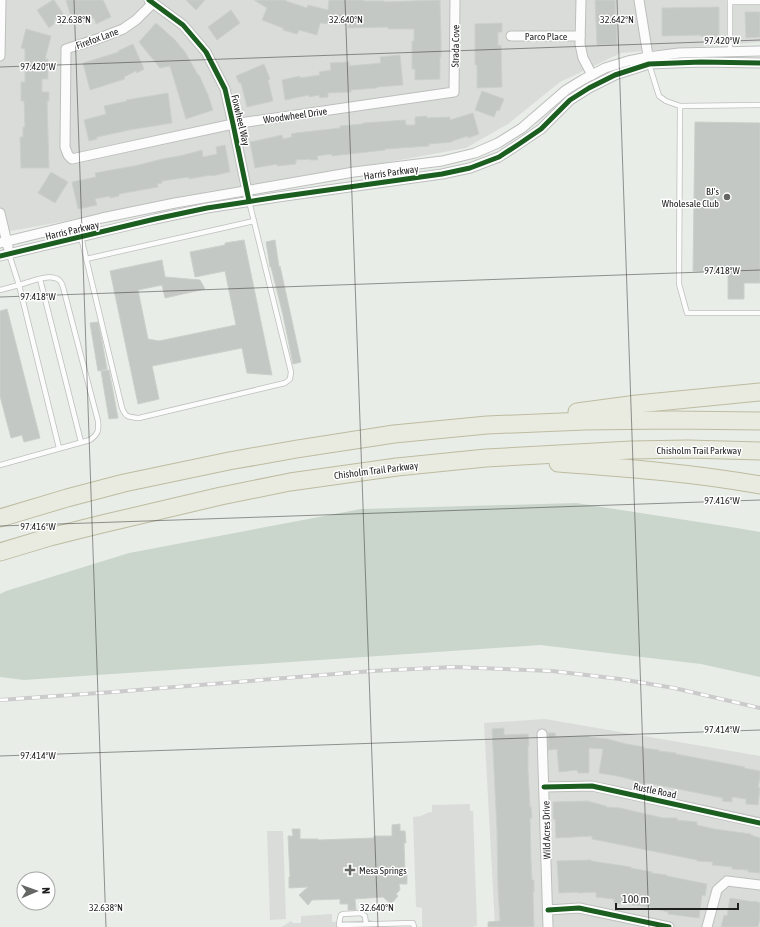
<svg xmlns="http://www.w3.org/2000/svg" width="760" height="927" viewBox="0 0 760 927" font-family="'Asap Condensed',sans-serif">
<rect width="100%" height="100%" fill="#e8ede8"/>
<g fill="#dadcd9">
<path d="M0,0H760V42L621,53L560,82L508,124L466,148L0,233Z"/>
<path d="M545,719L760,756V927H495L484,723Z"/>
</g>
<path fill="#cad6cc" d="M576,503L731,527L760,532V677L701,664L540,645L24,680L0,677V594L6,591L129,553L361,509Z"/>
<g fill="#dadcda">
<path d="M470,804V811H473L477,926H474V927H422V908L416,907L413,817L421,816L427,813L432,812V805Z"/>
<path d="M267,831H283L286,919L270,920Z"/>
<path d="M332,914V922L372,920V927H282L291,921L293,923H301V916Z"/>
</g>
<g fill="#c4c8c4" stroke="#cbd0ca">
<path d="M53,0H54L68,21L61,26L55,18L54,24L49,28L37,10Z"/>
<path d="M66,0H103L111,17L96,24L94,18L73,24Z"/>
<path d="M186,0H205L196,10Z"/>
<path d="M254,0H286V1L307,8L308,5L328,10L329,0H364V1H384V2L440,0L441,38V57H440V79L415,80V69H412V41H414V29H388V27L348,28V25L320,23L317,35L299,30L297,34L283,30V28L262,20L267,8Z"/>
<path d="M595,0H615L617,44L597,45Z"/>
<path d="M719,7V36H700V35L662,36V8Z"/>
<path d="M231,10L240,23L217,40L208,27Z"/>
<path d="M745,12H760V37L746,38Z"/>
<path d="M156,23L175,40L185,52L198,75H199L208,95L213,110L186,119L170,66L160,68L139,42Z"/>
<path d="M502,23V32H498V46L501,45L502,87L477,88V65H475V24Z"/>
<path d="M26,29L51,36L45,59H48V79H42V92H49V101H47L49,168H21L20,137H23V127H25L24,101H21V82H25V49L21,48Z"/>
<path d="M133,44L144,69L137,73L136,71L124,77L125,79L90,90L83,63L119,52L118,51Z"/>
<path d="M400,55L403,85L377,87V88L351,90V92L328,93V97L320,98L319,95L309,97V95L285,100L282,80L300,76V78L320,75L319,72L331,70L330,63L349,62V66L381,63L380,57Z"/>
<path d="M264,64L270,79L268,80L273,101L247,107L241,83H239L236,76Z"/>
<path d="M482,91L504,99L499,111L497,110L494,117L475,110Z"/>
<path d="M168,93L172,123L129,130L97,137V139L89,141L84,120L106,114L104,106L127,101L126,100Z"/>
<path d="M473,113L479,134L468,138V136L452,141V142L429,144V146L385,149V150L340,155L332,156V154L317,156L318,160H310V159L296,160V164L277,166V164L255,168L250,142L282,135L283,139L292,137L291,134L296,133L340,128V126L363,124V123L405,120L406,125H415V117L427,116V118L450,117V120Z"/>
<path d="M695,122L760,123V283H744V299H728V272L693,271Z"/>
<path d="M225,145L230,172L211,176V175L189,179V177L162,181V183L157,184L158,187L119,194V196L110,198V196L95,199L97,205L78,209L72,182L96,177L95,173L139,165L162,159L184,155L202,150L203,157L217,154L216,147Z"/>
<path d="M51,172L68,182L55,203L38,193Z"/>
<path d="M244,240L272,375L247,373L242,348L152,366L159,399L138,404L110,271L162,260L165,277L200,280L205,289L165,298L162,285L138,290L148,339L159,341L236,325L225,271L195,277L190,252L225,245V243Z"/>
<path d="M275,240L279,267L280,266L301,362L293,364L283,315L271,267H270L266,242Z"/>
<path d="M7,309L40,438L24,442L22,435L11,438L0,396V311Z"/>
<path d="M98,322L102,341L107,369L98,371L90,323Z"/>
<path d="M109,370L118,418L109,419L101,371Z"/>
<path d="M504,728V735L528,734L529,746H528V770L530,807H531L532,818H530L531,861L532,880H534V892H533L534,927H488V922L500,921L498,888L497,830L492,729Z"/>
<path d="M548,733H555L556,737L589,736V737L608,739L626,744L644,747L643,748L659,750V751L676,753V754L745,767L744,768L760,771V778L758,787L760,788L758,805L746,804V799L732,797V802L722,801L723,798L663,786L646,783V784L634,782V780L617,776L599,773L603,749L589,748V773H578L577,770L559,772L557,749L548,750Z"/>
<path d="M587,801L606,806V807L620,808L663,818H677V820L697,822V825L714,829L751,834V835L760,838V873L748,872V870L732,869V867L712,865L713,862L697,861V860L592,839V836L556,838L555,819H553V802Z"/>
<path d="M400,824V831H405L406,843H404L405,871H407V884H399L400,890L396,894L398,896L391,904L383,897L355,899L356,910H348V904H340V899L312,900L308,905L299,895L308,887L289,888V877H290L288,836H293L292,829H300V839H318V840L374,838V836H392V825Z"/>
<path d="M591,860V861L631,867V868L652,872L651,873L667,875V876L707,884L705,896L702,895L699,918L668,914V912L651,908V907L614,903V899L596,897V892L578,893V892L559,893L557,861Z"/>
<path d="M730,898L754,902V901L760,903V918L758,927H721L724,915L727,916Z"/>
</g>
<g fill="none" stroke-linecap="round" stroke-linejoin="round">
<g stroke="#bdbfbd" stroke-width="6">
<g id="lane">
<path d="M730,2H760"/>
<path d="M730,51V0"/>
<path d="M649,64L659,96L666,101L680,106L679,284L687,313H760"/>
<path d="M680,106L760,105"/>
<path d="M81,237L122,408C126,418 129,417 139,418L285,383L290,379L291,372L249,201"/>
<path d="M86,259L254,221"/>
<path d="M40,279L81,442"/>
<path d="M0,290L19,285L9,254"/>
<path d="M0,465L90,440C98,434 99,431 98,421L63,287C62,285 62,283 60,281C51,272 30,282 19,285L59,448"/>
<path d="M366,924L365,916L361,913L343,914L341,915L340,918L339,925L413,923L414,927"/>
</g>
</g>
<g stroke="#bdbfbd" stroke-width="11">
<g id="street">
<path d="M149,0L183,25L206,52L225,89L233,124L248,196"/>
<path d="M581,0L580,44L583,58L592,75"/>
<path d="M639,0L649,62"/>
<path d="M153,3L136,20L123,29L97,39L66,49L65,147L68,155L72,159L90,155L233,124L454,92L455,0"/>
<path d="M511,36H580"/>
<path d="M0,56L1,0"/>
<path d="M0,213L8,247"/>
<path d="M0,243L102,218L175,203L354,172L442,161L475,153L498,143L522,128L566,90L584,79L605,68L628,61L648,57L679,53L760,51"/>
<path d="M0,256L155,219L207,208L278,197L442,174L470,168L499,157L519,144L541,129L570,100L589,88L615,75L649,64L701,62L760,63"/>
<path d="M542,734L548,927"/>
<path d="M544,787L592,786L760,823"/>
<path d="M548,910L579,908L669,927"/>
<path d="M707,927L717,890L727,881L760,885"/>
</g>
</g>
<g stroke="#bebca0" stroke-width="19">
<g id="highway">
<path d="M577,412L637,404L760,392"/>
<path d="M558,463C626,468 693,473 760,485"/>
<path d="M0,518L67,498L124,483L229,461L297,449L394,434L487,425L585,421L672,420L760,421"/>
<path d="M0,552L50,537L102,524L221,496L290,482L397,467L486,458L631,450L688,449L760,451"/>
</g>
</g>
<use href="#lane" stroke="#fcfcfc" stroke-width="4.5"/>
<use href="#street" stroke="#fcfcfc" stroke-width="9"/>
<use href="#highway" stroke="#e9eae0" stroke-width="17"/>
<g stroke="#cacbca" stroke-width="4">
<path id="rail" d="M0,700L113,692L372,671L454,667L552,671L620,679L674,688L760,708"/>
</g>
<use href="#rail" stroke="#fff" stroke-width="2.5" stroke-dasharray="8" stroke-linecap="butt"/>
<g stroke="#fff" stroke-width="8">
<g id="cycleway">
<path d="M149,0L183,25L206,52L225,89L233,124L249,201"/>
<path d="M0,256L155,219L207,208L278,197L442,174L470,168L499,157L519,144L541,129L570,100L589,88L615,75L649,64L701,62L760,63"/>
<path d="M544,787L592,786L760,823"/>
<path d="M548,910L579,908L669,927"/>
</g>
</g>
<use href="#cycleway" stroke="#1b5e20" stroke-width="5"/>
</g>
<path fill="none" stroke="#1f1f1f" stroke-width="1" stroke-opacity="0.45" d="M74,0L106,927M345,0L378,927M617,0L649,927M0,67L760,40M0,297L760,270M0,526L760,500M0,756L760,730"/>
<g fill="#656765" stroke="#fff" stroke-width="1.5">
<circle cx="727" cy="197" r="4"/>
<path d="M348 864h4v4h4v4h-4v4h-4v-4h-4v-4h4z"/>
</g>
<g text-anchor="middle" stroke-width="3" stroke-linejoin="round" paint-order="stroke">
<g font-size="10" fill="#1f1f1f" stroke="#fff">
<text x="546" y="40">Parco Place</text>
<text transform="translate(97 38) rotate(-20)" y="4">Firefox Lane</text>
<text transform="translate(455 46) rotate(-89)" y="4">Strada Cove</text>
<text transform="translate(295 115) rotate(-8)" y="4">Woodwheel Drive</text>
<text transform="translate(241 120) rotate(77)" y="4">Foxwheel Way</text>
<text transform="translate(391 172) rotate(-8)" y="4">Harris Parkway</text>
<text transform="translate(72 230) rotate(-13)" y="4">Harris Parkway</text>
<text x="699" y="454">Chisholm Trail Parkway</text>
<text transform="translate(376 470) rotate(-7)" y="4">Chisholm Trail Parkway</text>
<text transform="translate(655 790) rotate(12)" y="4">Rustle Road</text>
<text transform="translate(546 830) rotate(-91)" y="4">Wild Acres Drive</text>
</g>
<g font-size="10" fill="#1f1f1f" stroke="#fff" text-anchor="end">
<text x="719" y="195">BJ's<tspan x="719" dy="12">Wholesale Club</tspan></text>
<text x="359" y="874" text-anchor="start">Mesa Springs</text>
</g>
</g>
<g font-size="10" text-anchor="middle" fill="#1f1f1f" stroke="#fff" stroke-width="3" stroke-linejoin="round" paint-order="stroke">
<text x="74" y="23">32.638°N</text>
<text x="346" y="23">32.640°N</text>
<text x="617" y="23">32.642°N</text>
<text x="722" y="44">97.420°W</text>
<text x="38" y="70">97.420°W</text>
<text x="722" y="274">97.418°W</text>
<text x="38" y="300">97.418°W</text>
<text x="722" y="504">97.416°W</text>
<text x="38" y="530">97.416°W</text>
<text x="722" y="733">97.414°W</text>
<text x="38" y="759">97.414°W</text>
<text x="106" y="911">32.638°N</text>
<text x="377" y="911">32.640°N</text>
</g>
<g transform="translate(36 891) rotate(88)"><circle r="19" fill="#ffffff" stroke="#a5a5a5"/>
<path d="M0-3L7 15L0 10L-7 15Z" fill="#656765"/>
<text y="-6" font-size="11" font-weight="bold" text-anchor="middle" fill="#1f1f1f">N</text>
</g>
<path d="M616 903v6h122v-6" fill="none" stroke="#1f1f1f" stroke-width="2"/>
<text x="622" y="903" font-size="12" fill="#1f1f1f" stroke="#ffffff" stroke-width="3" paint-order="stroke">100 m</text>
</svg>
